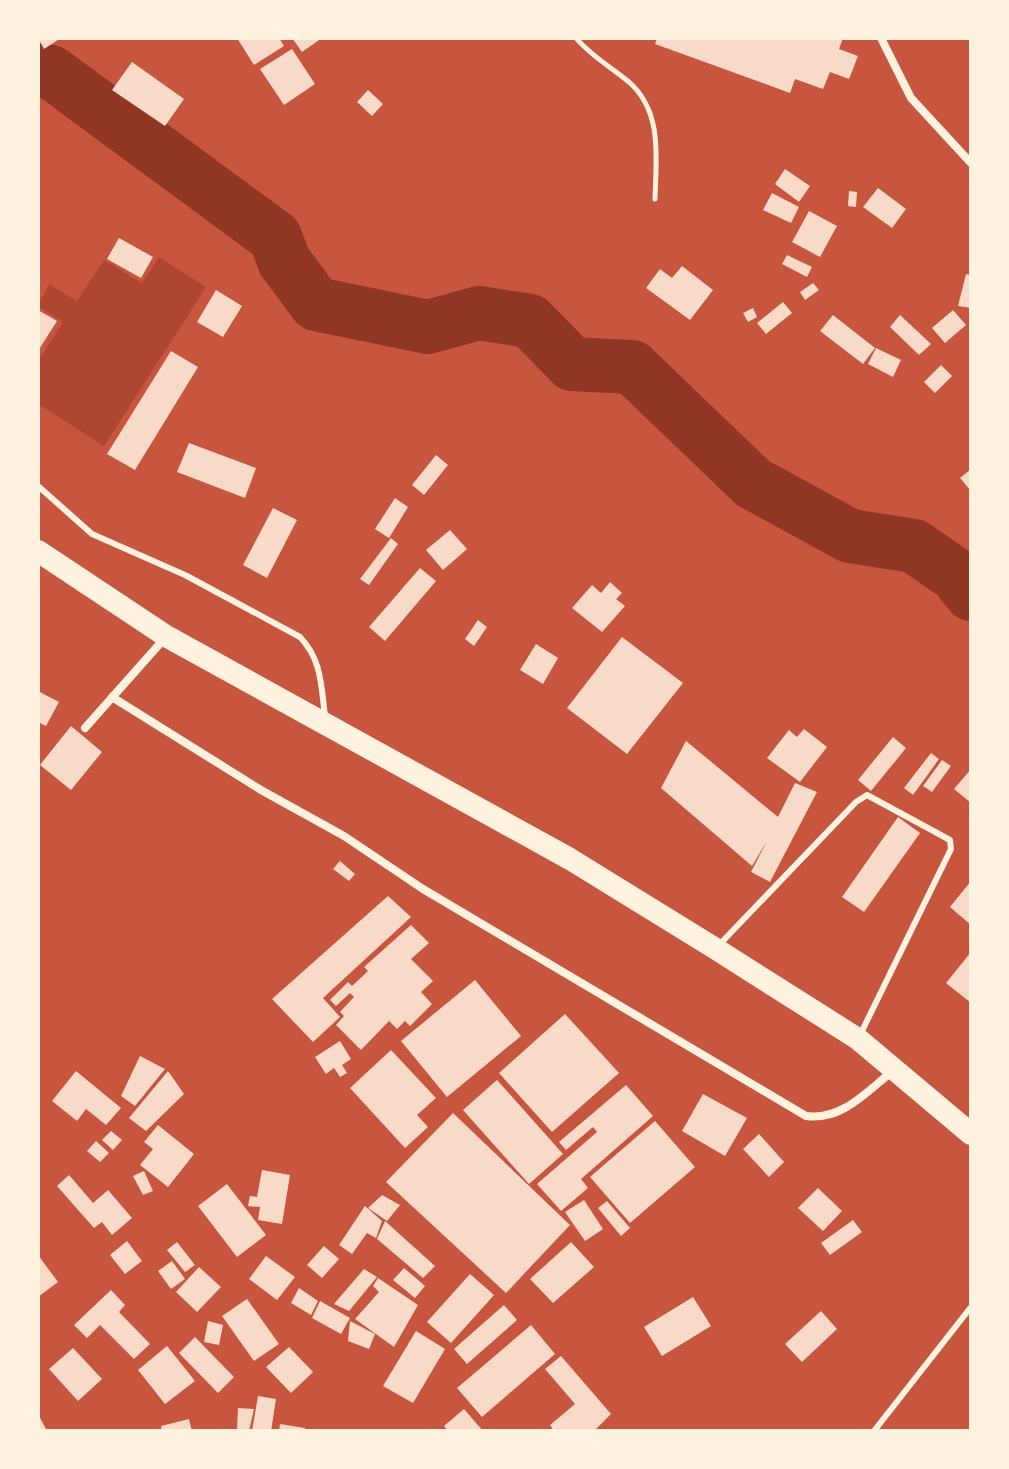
<svg xmlns="http://www.w3.org/2000/svg" width="1009" height="1469" viewBox="0 0 1009 1469" font-family="Signika,sans-serif">
<rect width="100%" height="100%" fill="#c8553d"/>
<path fill="#ae4732" d="M159,257L206,287L104,446L38,404V361L63,322L38,306L49,284L77,301L104,260L142,283Z"/>
<g fill="none" stroke-linecap="round" stroke-linejoin="round">
<path stroke="#8f3625" stroke-width="54" d="M38,70L51,72L275,237L284,261L316,304L428,327L479,313L530,321L572,364L632,367L753,483L850,536L914,546L956,575L971,594"/>
</g>
<g fill="#f7dbc8">
<path d="M38,38H61L44,49Z"/>
<path d="M237,38H279L284,46L254,65Z"/>
<path d="M292,38H322L302,52Z"/>
<path d="M657,38H843L839,49L858,56L849,79L830,72L823,89L795,79L790,93L655,44Z"/>
<path d="M292,49L315,84L284,105L260,69Z"/>
<path d="M132,62L184,99L165,126L112,90Z"/>
<path d="M368,90L383,104L372,116L357,102Z"/>
<path d="M785,169L810,186L799,202L775,184Z"/>
<path d="M878,188L906,209L892,228L863,207Z"/>
<path d="M849,191L857,192L856,207L848,206Z"/>
<path d="M772,193L799,207L791,223L763,210Z"/>
<path d="M809,211L837,226L820,257L792,242Z"/>
<path d="M119,238L153,257L141,278L107,259Z"/>
<path d="M787,255L812,267L807,277L782,264Z"/>
<path d="M682,266L713,290L690,320L646,288L660,269L672,278Z"/>
<path d="M966,274L971,275V308L958,306Z"/>
<path d="M813,283L819,290L805,300L800,292Z"/>
<path d="M216,290L242,306L223,337L197,322Z"/>
<path d="M783,302L792,313L766,334L757,323Z"/>
<path d="M753,308L757,317L748,322L743,313Z"/>
<path d="M38,310L57,321L38,351Z"/>
<path d="M953,310L966,325L945,343L932,328Z"/>
<path d="M833,315L875,348L863,364L820,331Z"/>
<path d="M900,315L931,344L919,355L890,327Z"/>
<path d="M876,348L901,360L893,377L868,364Z"/>
<path d="M171,351L198,367L135,470L107,454Z"/>
<path d="M941,365L952,376L935,393L924,382Z"/>
<path d="M189,443L256,468L245,498L177,472Z"/>
<path d="M436,455L448,465L424,495L412,485Z"/>
<path d="M971,469V491L960,478Z"/>
<path d="M395,498L408,507L389,538L375,529Z"/>
<path d="M273,508L297,520L267,578L243,565Z"/>
<path d="M450,530L467,549L443,570L426,550Z"/>
<path d="M391,538L398,544L369,585L360,579Z"/>
<path d="M420,568L436,581L385,641L369,627Z"/>
<path d="M610,582L622,593L616,599L625,606L602,632L572,608L592,585L601,593Z"/>
<path d="M478,620L487,627L474,646L465,639Z"/>
<path d="M622,637L683,683L627,754L567,708Z"/>
<path d="M536,644L558,658L543,684L520,670Z"/>
<path d="M38,691L59,702L46,726L38,722Z"/>
<path d="M71,726L102,752L71,790L40,765Z"/>
<path d="M804,729L827,747L800,782L767,758L789,730L797,737Z"/>
<path d="M893,737L906,748L871,791L858,780Z"/>
<path d="M686,741L778,817L795,783L817,792L770,882L751,872L767,841L752,866L661,788Z"/>
<path d="M931,753L939,759L913,795L904,788Z"/>
<path d="M942,760L951,766L932,792L923,786Z"/>
<path d="M971,769V803L954,789Z"/>
<path d="M898,817L920,833L864,912L842,897Z"/>
<path d="M340,861L355,874L349,881L333,869Z"/>
<path d="M971,881V925L950,907Z"/>
<path d="M388,896L411,917L323,998L340,1017L313,1042L272,999Z"/>
<path d="M411,925L429,943L411,959L433,981L421,992L432,1004L410,1026L405,1021L397,1029L389,1021L361,1050L336,1025L344,1016L340,1012L354,997L350,993L336,1006L330,1000L348,982L352,986L368,971L364,967Z"/>
<path d="M971,952V1003L946,983Z"/>
<path d="M475,980L521,1036L447,1097L401,1041Z"/>
<path d="M565,1014L619,1073L552,1132L499,1073Z"/>
<path d="M340,1041L351,1059L342,1065L347,1073L340,1077L334,1068L326,1074L315,1057Z"/>
<path d="M391,1050L436,1098L417,1115L428,1127L405,1148L350,1088Z"/>
<path d="M140,1056L165,1069L135,1106L121,1096Z"/>
<path d="M76,1071L121,1108L106,1125L86,1109L77,1121L52,1101Z"/>
<path d="M168,1071L184,1094L146,1131L129,1118Z"/>
<path d="M497,1080L563,1154L529,1184L463,1110Z"/>
<path d="M626,1085L653,1116L581,1179L588,1188L561,1211L537,1184L597,1132L593,1127L566,1150L559,1142Z"/>
<path d="M703,1094L747,1118L725,1156L682,1131Z"/>
<path d="M453,1113L570,1225L506,1293L386,1182Z"/>
<path d="M655,1121L695,1167L630,1223L590,1177Z"/>
<path d="M158,1125L194,1154L168,1187L140,1165L153,1149L144,1142Z"/>
<path d="M111,1131L122,1140L113,1150L102,1140Z"/>
<path d="M759,1134L784,1162L769,1177L743,1149Z"/>
<path d="M96,1141L109,1153L100,1162L87,1151Z"/>
<path d="M262,1170L290,1175L282,1224L258,1220L260,1207L248,1206L250,1196L257,1197Z"/>
<path d="M144,1171L153,1191L143,1195L133,1176Z"/>
<path d="M69,1175L93,1203L108,1190L132,1218L112,1235L102,1222L94,1228L57,1186Z"/>
<path d="M227,1184L266,1235L237,1257L198,1206Z"/>
<path d="M818,1188L842,1211L823,1231L798,1208Z"/>
<path d="M382,1195L400,1205L387,1221L368,1208Z"/>
<path d="M584,1200L603,1229L585,1241L565,1212Z"/>
<path d="M607,1201L630,1228L621,1236L598,1208Z"/>
<path d="M365,1206L382,1221L376,1238L367,1233L352,1254L339,1245Z"/>
<path d="M853,1220L862,1232L830,1255L821,1243Z"/>
<path d="M385,1221L435,1266L423,1278L377,1239Z"/>
<path d="M127,1241L142,1261L125,1274L110,1255Z"/>
<path d="M177,1242L195,1265L185,1272L167,1250Z"/>
<path d="M571,1242L594,1267L553,1303L530,1279Z"/>
<path d="M324,1246L339,1259L322,1278L307,1265Z"/>
<path d="M38,1255L58,1282L38,1297Z"/>
<path d="M266,1256L295,1277L277,1300L249,1279Z"/>
<path d="M172,1261L185,1279L171,1289L158,1271Z"/>
<path d="M199,1267L221,1287L197,1312L176,1292Z"/>
<path d="M404,1268L425,1286L415,1298L393,1280Z"/>
<path d="M364,1269L377,1277L349,1311L334,1304Z"/>
<path d="M470,1274L494,1295L451,1343L427,1322Z"/>
<path d="M378,1278L418,1305L394,1347L355,1319L379,1292L373,1286Z"/>
<path d="M299,1288L318,1301L311,1315L291,1303Z"/>
<path d="M111,1290L125,1305L119,1312L150,1344L134,1359L100,1325L87,1338L74,1325Z"/>
<path d="M693,1297L711,1326L662,1356L644,1327Z"/>
<path d="M247,1299L279,1344L254,1361L222,1316Z"/>
<path d="M320,1301L350,1318L341,1334L312,1318Z"/>
<path d="M504,1305L517,1320L467,1364L454,1349Z"/>
<path d="M821,1311L837,1329L802,1362L785,1344Z"/>
<path d="M208,1321L223,1325L219,1345L204,1342Z"/>
<path d="M350,1321L375,1334L369,1349L348,1341Z"/>
<path d="M531,1325L555,1354L482,1417L457,1388Z"/>
<path d="M416,1331L445,1349L413,1403L383,1386Z"/>
<path d="M195,1337L234,1377L218,1393L179,1353Z"/>
<path d="M167,1346L195,1381L165,1404L138,1370Z"/>
<path d="M289,1347L313,1372L291,1393L266,1367Z"/>
<path d="M73,1348L102,1379L78,1401L49,1369Z"/>
<path d="M561,1356L611,1414L594,1431H554L550,1425L575,1404L545,1369Z"/>
<path d="M258,1396L276,1399L271,1431H252Z"/>
<path d="M238,1408L254,1409L249,1431H237Z"/>
<path d="M464,1409L483,1431H448L444,1426Z"/>
<path d="M38,1414L47,1431H38Z"/>
<path d="M189,1419L192,1431H162L161,1426Z"/>
<path d="M280,1424L305,1428V1431H279Z"/>
</g>
<g fill="none" stroke-linecap="round" stroke-linejoin="round">
<path stroke="#fff3e0" stroke-width="5" d="M576,38C591,56 611,67 629,82C663,112 656,158 655,199"/>
<g stroke="#fff3e0" stroke-width="6">
<path d="M38,486L92,534L185,575L300,637C322,660 321,686 325,716"/>
<path d="M718,946L856,802L867,795L950,840L951,849L861,1033"/>
<path d="M874,1431L971,1307"/>
</g>
<g stroke="#fff3e0" stroke-width="8">
<path d="M881,38L911,98L971,163"/>
<path d="M112,697L261,790L344,836L423,889L806,1116C842,1121 867,1091 894,1070"/>
<path d="M85,728L164,639"/>
</g>
<path stroke="#fff3e0" stroke-width="22" d="M38,551L166,636L570,859L716,949L858,1039L971,1134"/>
</g>
<rect width="1009" height="1469" fill="none" stroke="#fff3e0" stroke-width="80"/>
</svg>
